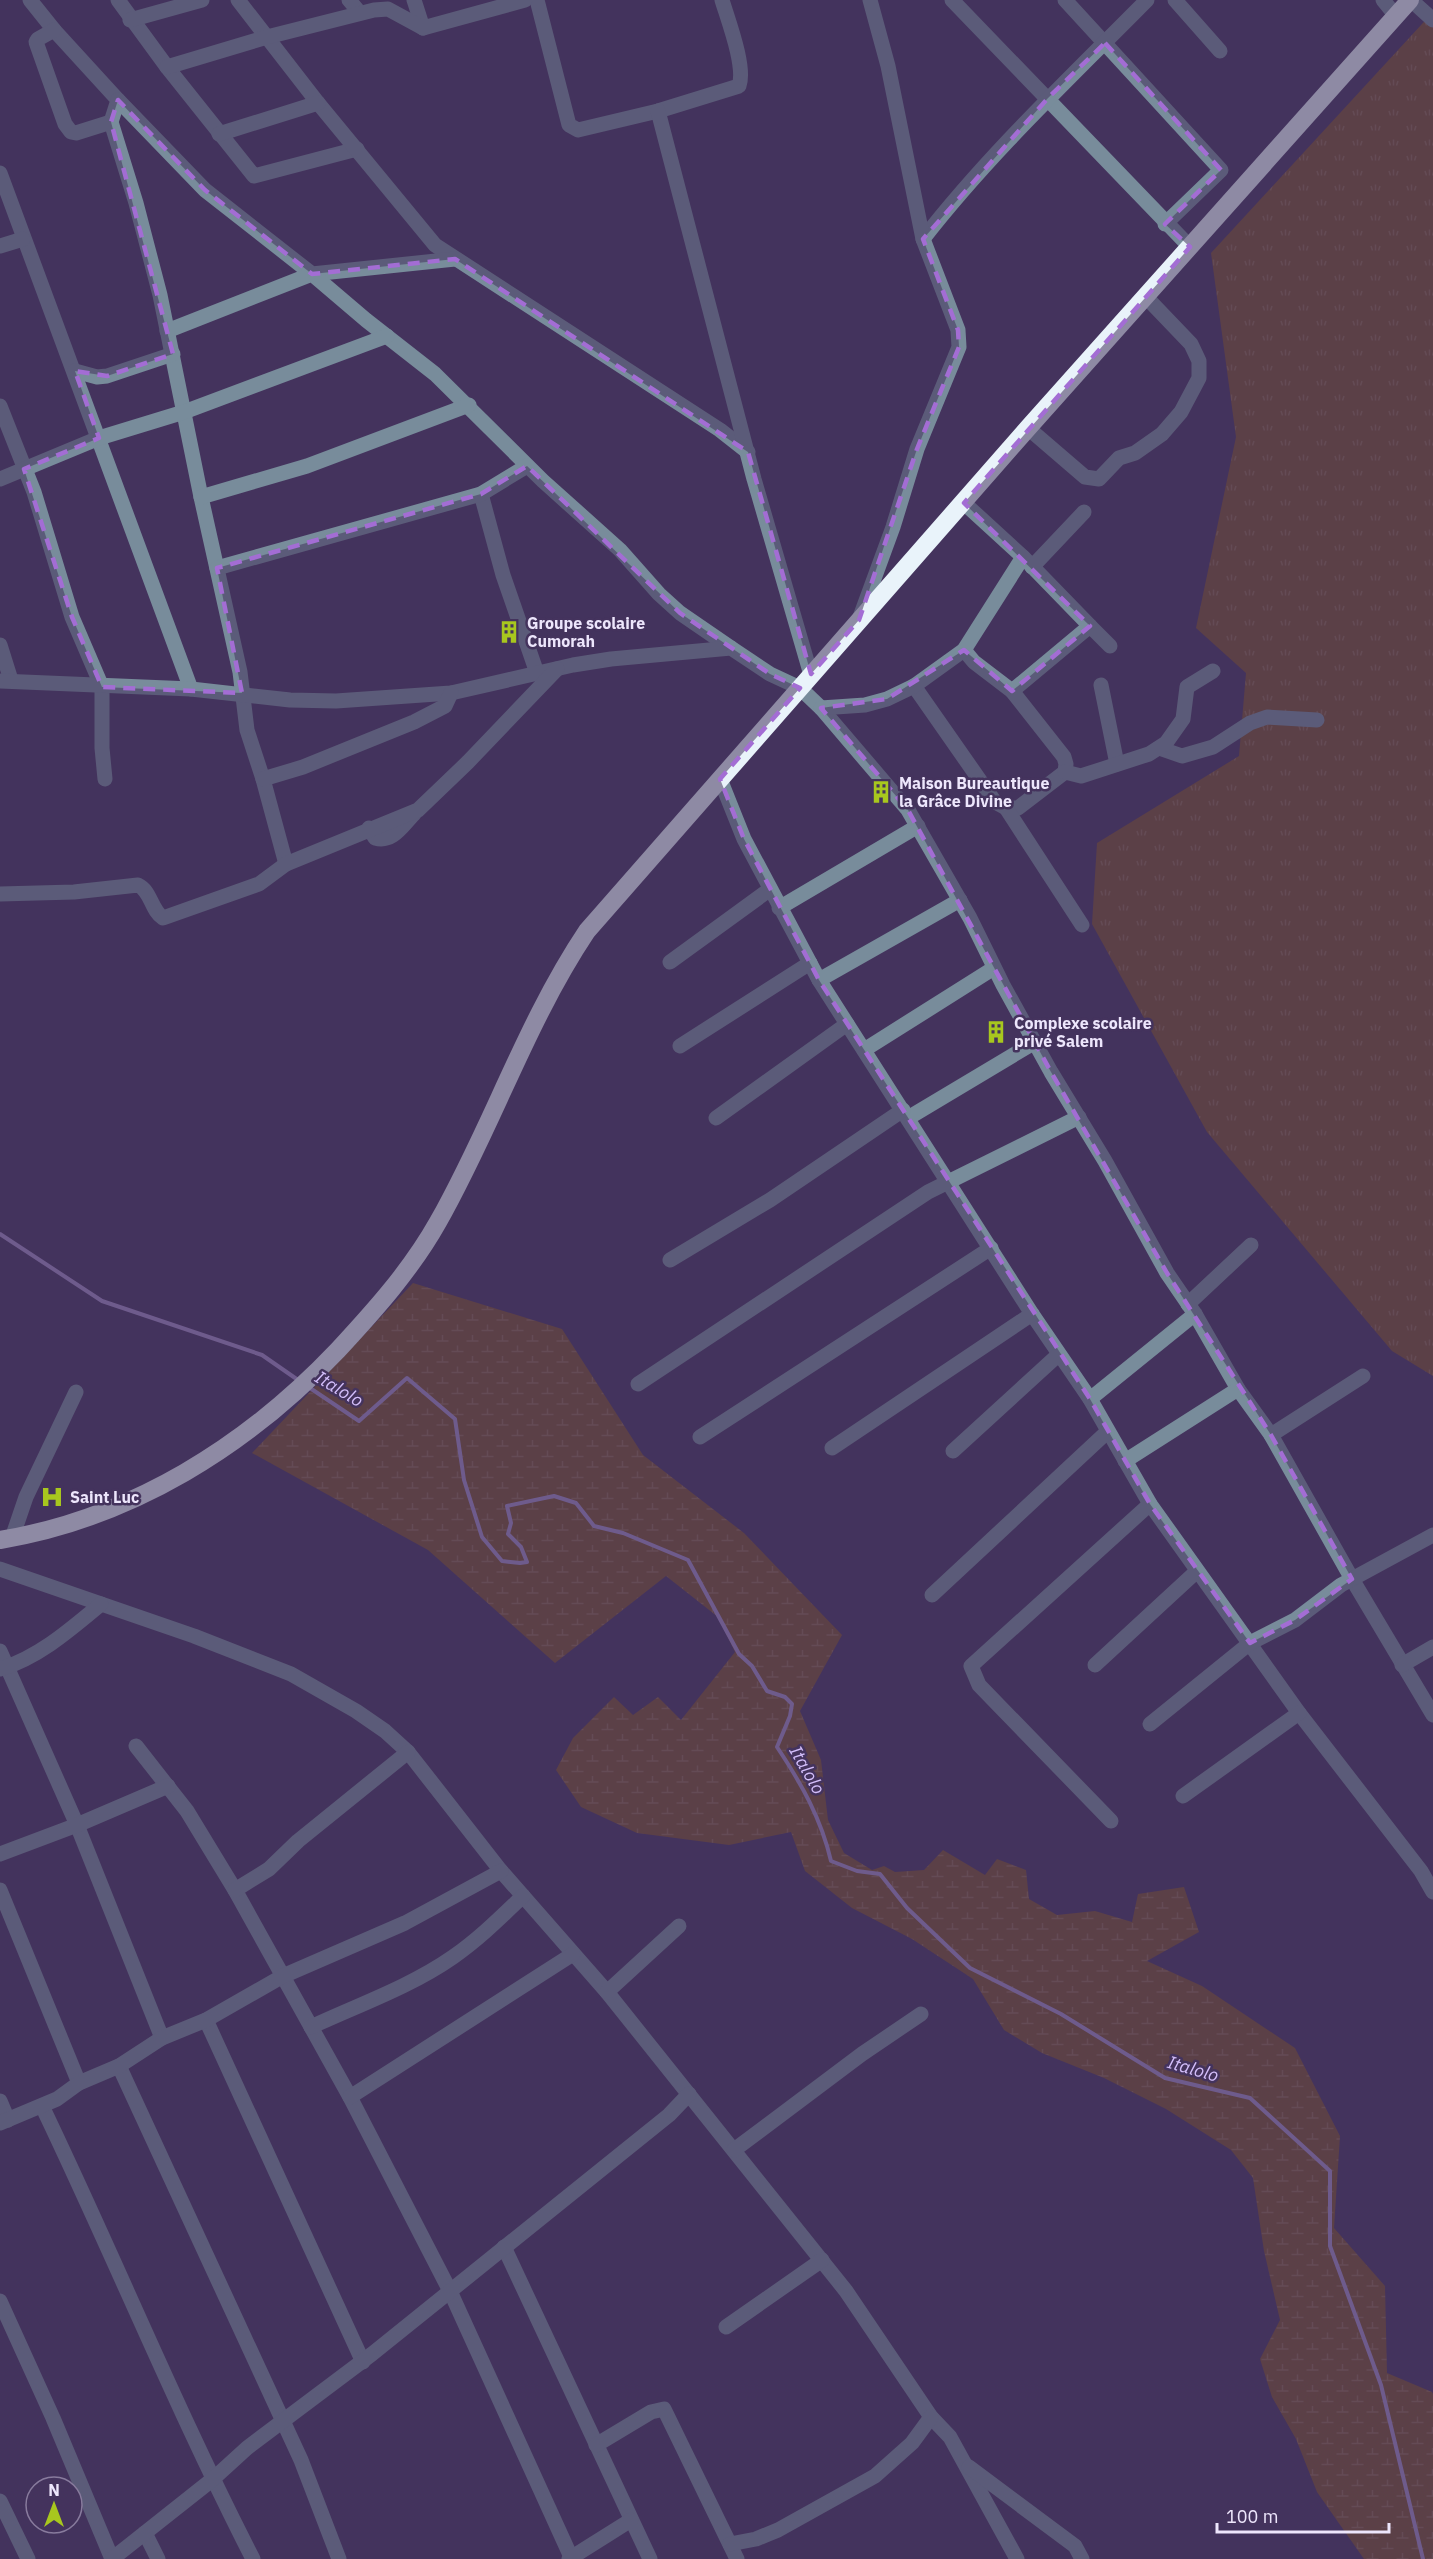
<svg xmlns="http://www.w3.org/2000/svg" width="1433" height="2559" viewBox="0 0 1433 2559" font-family="'IBM Plex Sans',sans-serif">
<defs>
<pattern id="grass-tufts" width="24" height="20" patternUnits="userSpaceOnUse" patternTransform="scale(1.5)"><rect width="24" height="20" fill="#78502d"/><path d="M3 7l-1-3M5 7V3M7 7l1-3M15 17l-1-3M17 17v-4M19 17l1-3" fill="none" stroke="#8c694c"/></pattern>
<pattern id="wetland-marsh" width="20" height="14" patternUnits="userSpaceOnUse" patternTransform="scale(1.5)"><rect width="20" height="14" fill="#78502d"/><path d="M1 5h8M5 5V1M11 12h8M15 12V8" fill="none" stroke="#8c694c"/></pattern>
</defs>
<rect width="100%" height="100%" fill="#44335d"/>
<path fill="url(#grass-tufts)" d="M1433,12V1376L1392,1351L1207,1132L1092,924L1097,843L1239,756L1246,673L1196,628L1236,437L1211,253Z"/>
<path fill="url(#wetland-marsh)" d="M413,1283L562,1329L643,1455L744,1533L842,1635L800,1711L821,1760L828,1820L844,1853L872,1870L884,1866L895,1872L924,1870L943,1850L985,1875L997,1859L1026,1870L1029,1899L1057,1915L1095,1911L1132,1922L1138,1894L1184,1887L1199,1932L1147,1961L1202,1986L1295,2048L1340,2136L1334,2228L1385,2286L1387,2373L1432,2392L1433,2394V2559H1364L1317,2492L1296,2439L1272,2397L1260,2359L1280,2320L1264,2251L1253,2178L1231,2150L1166,2109L1104,2078L1042,2053L1004,2030L973,1979L912,1939L852,1908L805,1871L791,1832L729,1845L637,1833L581,1807L556,1770L573,1738L614,1697L633,1715L658,1697L681,1720L735,1652L718,1617L666,1576L555,1663L428,1550L252,1453Z"/>
<g fill="none" stroke-linecap="round" stroke-linejoin="round">
<g stroke="#a28cc6" stroke-width="4">
<path d="M0,1234L102,1301L262,1355L298,1380"/>
<path d="M307,1386L359,1421L407,1378L455,1419L464,1480L482,1537L502,1561L520,1563L527,1562L521,1547L508,1534L511,1523L507,1506L554,1496L576,1503L594,1526L623,1533L688,1560L739,1654L752,1666L767,1691L785,1697L792,1704L790,1716L777,1747C801,1783 821,1818 831,1861L857,1871L880,1874L907,1908L970,1968L1061,2014L1165,2078L1250,2098L1330,2171V2246L1381,2385L1423,2559"/>
</g>
<g stroke="#788c9b" stroke-width="15">
<path d="M30,0L54,30L118,100L111,122L136,203L160,295L201,497L240,672L247,730L263,779L286,864"/>
<path d="M118,0L167,67L254,176L357,149"/>
<path d="M238,0L318,103L435,245L720,430L748,452"/>
<path d="M349,0L360,13"/>
<path d="M414,0L423,28"/>
<path d="M537,0L569,125L578,130L658,111L739,86C746,67 728,20 722,0"/>
<path d="M952,0L1190,247"/>
<path d="M1065,0L1221,170L1165,224"/>
<path d="M1175,0L1220,51"/>
<path d="M1383,0L1396,16"/>
<path d="M1411,0L1433,20"/>
<path d="M130,20L202,0"/>
<path d="M54,30L38,39L36,42L65,124L71,132L76,133L111,122"/>
<path d="M167,67L267,37L374,10L388,9L423,28L525,0"/>
<path d="M118,100L205,190L312,274L455,259"/>
<path d="M658,111L754,479L811,675"/>
<path d="M219,134L318,103"/>
<path d="M0,173L191,689"/>
<path d="M923,239C990,153 1070,78 1147,0"/>
<path d="M0,246L23,239"/>
<path d="M167,331L312,274L366,320L435,374L543,481L620,550L659,594L680,613L731,648"/>
<path d="M75,371L97,377L107,376L173,354"/>
<path d="M0,406L34,492L72,617L102,687V748L105,779"/>
<path d="M1028,428L1085,477L1099,479L1119,458L1135,453L1162,434L1181,412L1199,378V361L1191,344L1146,297"/>
<path d="M0,479L99,438L184,412L387,336"/>
<path d="M481,494L503,575L537,673"/>
<path d="M201,497L307,466L469,405"/>
<path d="M964,503L1023,557L1090,626"/>
<path d="M1032,567L1084,512"/>
<path d="M217,568L481,494L527,466"/>
<path d="M860,617L893,527L917,449L959,347L958,330L923,239L888,66L870,0"/>
<path d="M0,645L11,680"/>
<path d="M964,650L974,662L1012,691L1090,626L1110,646"/>
<path d="M0,681L191,689L290,700L336,701L451,693L573,665L611,659L731,648L770,674L800,688L821,708L908,810L970,918L1003,985L1051,1072L1105,1161L1167,1273L1195,1314L1238,1389L1271,1435L1352,1579L1433,1715"/>
<path d="M1101,685L1117,764"/>
<path d="M914,686L995,802L1006,808H1018L1065,772L1066,764L1064,757L1012,691"/>
<path d="M821,708L865,705L887,699L914,686L964,650L1023,557"/>
<path d="M1159,748L1182,756L1213,747L1250,723L1267,717L1317,720"/>
<path d="M1065,772L1081,776L1149,754L1166,743L1183,719L1187,687L1213,671"/>
<path d="M263,779L303,767L414,722L445,706L451,693"/>
<path d="M720,779L744,839L819,980L1032,1314L1090,1399L1150,1504L1299,1713L1421,1871L1433,1892"/>
<path d="M1006,808L1082,925"/>
<path d="M369,828L375,838C393,843 402,826 414,814"/>
<path d="M0,894L74,892L138,885C151,891 151,910 163,918L259,884L286,864L418,810L468,762L557,669"/>
<path d="M779,908L918,826"/>
<path d="M670,962L769,890"/>
<path d="M819,980L960,900"/>
<path d="M680,1046L810,963"/>
<path d="M864,1050L994,968"/>
<path d="M716,1118L847,1024"/>
<path d="M908,1118L1035,1042"/>
<path d="M670,1260L770,1200L903,1110"/>
<path d="M1188,1304L1251,1245"/>
<path d="M638,1384L928,1192L1079,1117"/>
<path d="M1090,1399L1195,1314"/>
<path d="M1271,1435L1363,1376"/>
<path d="M700,1437L991,1248"/>
<path d="M832,1448L1032,1314"/>
<path d="M953,1451L1058,1355"/>
<path d="M1125,1461L1238,1389"/>
<path d="M12,1538L26,1497L76,1392"/>
<path d="M0,1569L194,1636L291,1674L356,1711L385,1731L408,1752L501,1871L607,1992L846,2291L931,2417L950,2437L1017,2559"/>
<path d="M932,1595L1107,1432"/>
<path d="M0,1651L77,1825L162,2038"/>
<path d="M1095,1665L1197,1571"/>
<path d="M1402,1665L1433,1647"/>
<path d="M0,1669C38,1658 71,1629 101,1604"/>
<path d="M1150,1724L1250,1643L1295,1620L1341,1585L1433,1535"/>
<path d="M136,1746L187,1811L235,1890L350,2097L450,2291L571,2557"/>
<path d="M1183,1796L1299,1713"/>
<path d="M1111,1821L979,1685L971,1666L1150,1504"/>
<path d="M0,1854L77,1825L168,1786"/>
<path d="M0,1890L79,2083"/>
<path d="M235,1890L269,1869L298,1841L408,1752"/>
<path d="M607,1992L679,1926"/>
<path d="M206,2020L363,2362"/>
<path d="M311,2027C358,2005 410,1987 453,1957C479,1939 501,1917 523,1896"/>
<path d="M119,2066L301,2460L339,2559"/>
<path d="M350,2097L573,1954"/>
<path d="M0,2101L8,2120"/>
<path d="M42,2106C114,2256 177,2411 253,2559"/>
<path d="M0,2123L57,2099L79,2083L119,2066L162,2038L206,2020L283,1976L405,1923L501,1871"/>
<path d="M734,2150L862,2054L921,2014"/>
<path d="M504,2247L650,2559"/>
<path d="M0,2301L53,2418L112,2559"/>
<path d="M726,2327L822,2260"/>
<path d="M596,2445L651,2412L664,2409L737,2559"/>
<path d="M969,2467L1075,2546L1082,2559"/>
<path d="M0,2501L28,2559"/>
<path d="M145,2533L158,2559"/>
<path d="M730,2544L756,2539L778,2530L875,2476L912,2443L931,2417"/>
<path d="M112,2559L213,2479L247,2448L372,2354L669,2115L689,2094"/>
<path d="M569,2559L631,2520"/>
</g>
<path stroke="#e9f3fa" stroke-width="18" d="M0,1540C132,1518 247,1446 338,1350C375,1310 411,1270 438,1222C492,1127 526,1022 587,931L1028,428L1410,0"/>
</g>
<path d="M0 0H1433V2559H0ZM1105,43L1221,170L1165,224L1190,247L964,503L1090,626L1012,691L964,650L887,699L821,708L908,810L1051,1072L1167,1273L1271,1435L1352,1579L1295,1620L1250,1643L1150,1504L1090,1399L819,980L744,839L720,779L800,688L770,674L680,613L527,466L481,494L217,568L242,693L102,687L72,617L24,469L99,438L75,371L107,376L173,354L111,122L118,100L205,190L312,274L455,259L748,452L811,674L859,620L917,449L959,347L958,330L923,239L1048,98Z" fill="#44335d" fill-opacity=".55" fill-rule="evenodd"/>
<path fill="none" stroke="#a36dd4" stroke-width="4.5" stroke-dasharray="12 8" stroke-linejoin="round" d="M1105,43L1221,170L1165,224L1190,247L964,503L1090,626L1012,691L964,650L887,699L821,708L908,810L1051,1072L1167,1273L1271,1435L1352,1579L1295,1620L1250,1643L1150,1504L1090,1399L819,980L744,839L720,779L800,688L770,674L680,613L527,466L481,494L217,568L242,693L102,687L72,617L24,469L99,438L75,371L107,376L173,354L111,122L118,100L205,190L312,274L455,259L748,452L811,674L859,620L917,449L959,347L958,330L923,239L1048,98Z"/>
<defs>
<g id="building-bare" transform="scale(1.8)"><path d="M-4-6H4V6H1V3H-1V6H-4ZM-2.5-4.3h1.7v1.8h-1.7ZM.8-4.3h1.7v1.8H.8ZM-2.5-1h1.7V.8h-1.7ZM.8-1h1.7V.8H.8Z" fill="#a8c71e" stroke="#44335d" stroke-width="2.5" paint-order="stroke"/></g>
<g id="hospital-bare" transform="scale(1.8)"><path d="M-5-5h3v3.5h4V-5h3V5h-3V1.5h-4V5h-3Z" fill="#a8c71e" stroke="#44335d" stroke-width="2.5" paint-order="stroke"/></g>
</defs>
<g fill-rule="evenodd">
<use href="#building-bare" x="509" y="632"/>
<use href="#building-bare" x="881" y="792"/>
<use href="#building-bare" x="996" y="1032"/>
<use href="#hospital-bare" x="52" y="1497"/>
</g>
<g text-anchor="middle" stroke-width="5" stroke-linejoin="round" paint-order="stroke">
<g font-size="16" font-weight="bold" fill="#ede6fc" stroke="#44335d" text-anchor="start">
<text x="527" y="629">Groupe scolaire<tspan x="527" dy="18">Cumorah</tspan></text>
<text x="899" y="789">Maison Bureautique<tspan x="899" dy="18">la Grâce Divine</tspan></text>
<text x="1014" y="1029">Complexe scolaire<tspan x="1014" dy="18">privé Salem</tspan></text>
<text x="70" y="1503">Saint Luc</text>
</g>
<g font-size="18" font-style="italic" fill="#d3befa" stroke="#44335d">
<text transform="translate(339 1389) rotate(31)" y="6">Italolo</text>
<text transform="translate(807 1770) rotate(60)" y="6">Italolo</text>
<text transform="translate(1193 2069) rotate(16)" y="6">Italolo</text>
</g>
</g>
<g transform="translate(54 2505)"><circle r="28" fill="#44335d" stroke="#887b9d" stroke-width="1.5"/>
<path d="M0-4.5L10 22L0 15L-10 22Z" fill="#a8c71e"/>
<text y="-9" font-size="16" font-weight="bold" text-anchor="middle" fill="#ede6fc">N</text>
</g>
<path d="M1217 2523v9h172v-9" fill="none" stroke="#ede6fc" stroke-width="3"/>
<text x="1226" y="2523" font-size="18" fill="#ede6fc" stroke="#44335d" stroke-width="4.5" paint-order="stroke">100 m</text>
</svg>
